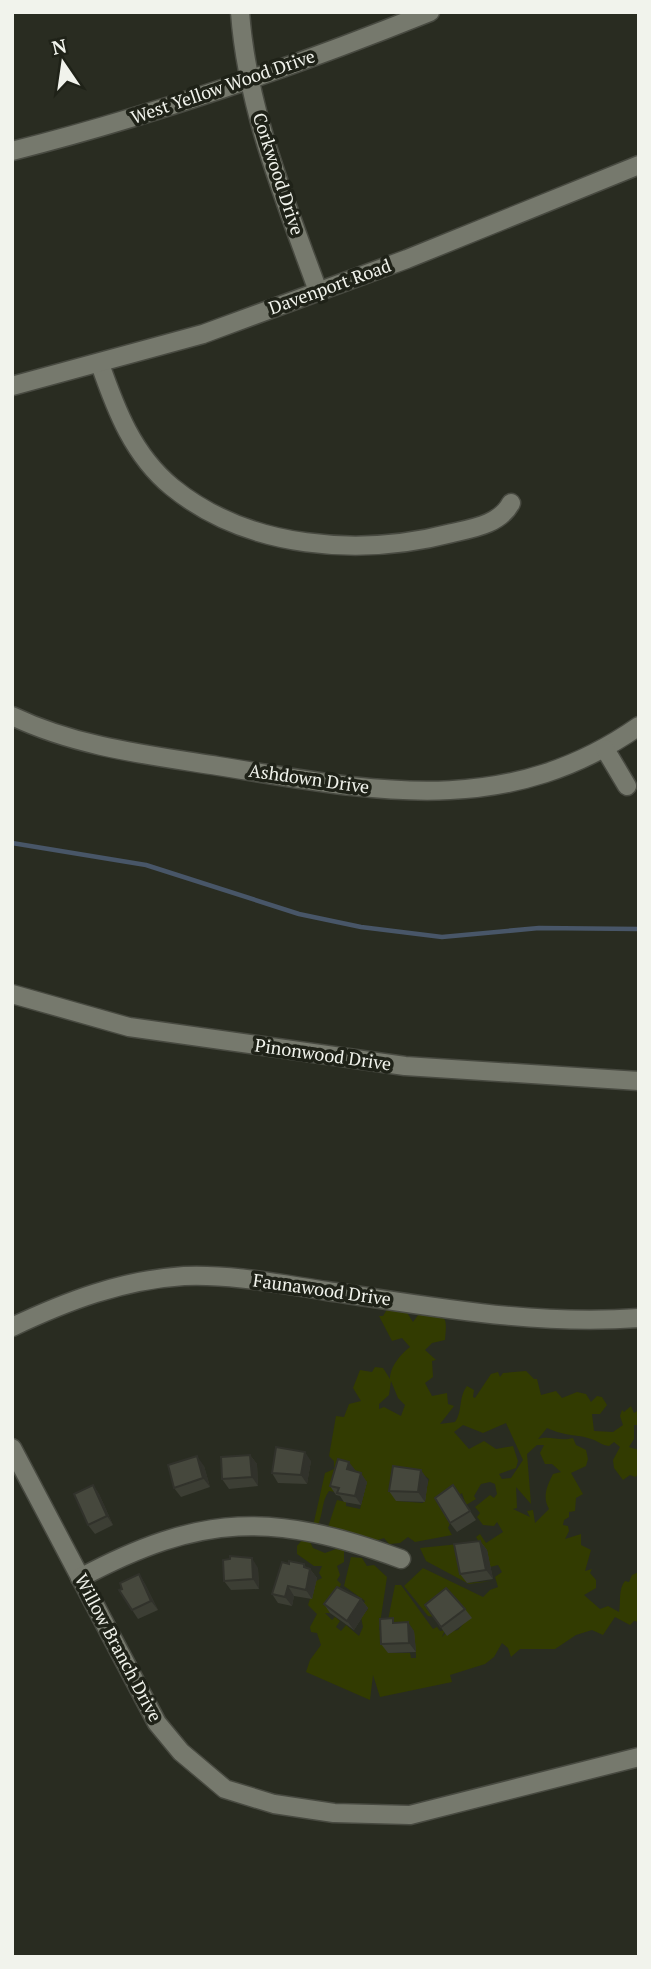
<svg xmlns="http://www.w3.org/2000/svg" width="651" height="1969" viewBox="0 0 651 1969" font-family="'PT Serif',serif">
<rect width="100%" height="100%" fill="#292c21"/>
<path fill="#323b01" fill-rule="evenodd" d="M389,1306L404,1308L413,1322L421,1311C448,1317 447,1315 445,1340L432,1343L425,1350L436,1360L432,1361L433,1377L425,1383L432,1396L447,1393L448,1404L454,1406L440,1424L455,1422C463,1411 458,1398 467,1386L474,1390L473,1397L475,1398L491,1374L498,1372L500,1377L503,1373L526,1371L534,1379H537L541,1395L556,1391L562,1398L577,1392L586,1394L591,1402L597,1396L602,1397L607,1405L600,1414H592L594,1431L613,1432L623,1425L620,1416L622,1410L624,1412L631,1406L634,1413L639,1410V1425H634V1439L629,1447L639,1450V1474L635,1477L630,1475L623,1480L614,1468L613,1460L620,1447L614,1442L609,1446C602,1445 599,1442 594,1440C580,1434 566,1437 547,1428L538,1439C550,1435 560,1442 573,1438L576,1445L586,1450L588,1459L586,1466L571,1473L583,1494L576,1498L575,1511L569,1512V1517L564,1520L563,1525L568,1526L569,1531L565,1539L581,1534V1545L591,1550L585,1571L592,1569L590,1573L596,1580V1588L584,1595L600,1609L608,1606L619,1612C621,1603 618,1589 625,1581L629,1582L632,1575L639,1572V1622L634,1621L630,1625L615,1617L603,1635L592,1630L576,1635L555,1649H520L511,1657L508,1648L502,1643L494,1657L485,1664L450,1675L452,1682L380,1697L373,1675L370,1700L306,1672L310,1660L321,1645L317,1633L311,1632L310,1627L317,1614L308,1605L316,1581L322,1578L319,1573L322,1566H314L297,1554V1546L302,1540H309L313,1548L325,1553L336,1549L344,1550V1562L337,1566L340,1575L337,1580L341,1584L330,1613H325L332,1620L335,1617L340,1621L336,1627L341,1631L346,1625L359,1636L363,1627L361,1617L368,1609L363,1605L365,1601L344,1586L351,1557L362,1558L367,1566L374,1565L387,1577L379,1630L387,1631L388,1653H410L411,1658H416V1653L388,1620L395,1585H401L433,1629L437,1627L440,1631L445,1630L442,1637L447,1632L458,1630L465,1622L428,1616L404,1586L423,1568L483,1597L490,1590L498,1587L495,1577L502,1572L498,1565L490,1567L487,1550L467,1583L492,1581L469,1584L426,1561L420,1548L479,1542L476,1537L480,1534L486,1543L503,1532L497,1522L494,1526L483,1525L477,1517L480,1513L475,1507L490,1495L494,1498L497,1494L495,1484L490,1482L481,1484L474,1496L476,1499L466,1505L462,1493L442,1507L451,1521L448,1528L452,1535L415,1542L408,1537L400,1543L389,1544L384,1538L375,1541L369,1537L363,1540L327,1530L337,1500L346,1502V1506L360,1509L367,1482L336,1492L329,1491C321,1502 324,1513 317,1527L313,1526L325,1473L334,1469V1461L329,1456L336,1416L344,1417L349,1404L361,1401L353,1388L360,1370L372,1372L375,1367L383,1368L390,1379C390,1366 402,1353 410,1347L402,1338L392,1341L379,1316H383ZM391,1381L398,1398L405,1405L401,1416L384,1407L379,1409V1404L389,1395ZM506,1423L523,1460L511,1478L502,1479L499,1474L516,1468L518,1461L513,1446L496,1449L484,1441L469,1449L454,1432L463,1425L483,1433ZM537,1445H544L540,1453L545,1464H552L561,1472L553,1474C547,1486 542,1497 549,1509L535,1523L533,1510L527,1511L530,1517L513,1509L517,1508L516,1487L531,1504L527,1454ZM425,1476L429,1479L423,1503L396,1501Z"/>
<g fill="none" stroke-linecap="round" stroke-linejoin="round">
<path stroke="#485668" stroke-width="4.5" d="M12,843L146,865L299,914L361,927L442,937L539,928L639,929"/>
<g stroke="#484a41" stroke-width="21">
<g id="minor">
<path d="M240,12C247,109 285,200 318,291"/>
<path d="M12,151C155,115 293,67 430,12"/>
<path d="M100,364C116,410 133,455 172,487C248,549 360,557 452,533C474,528 500,524 511,503"/>
<path d="M12,716C77,747 148,755 218,766C370,790 503,821 639,726"/>
<path d="M605,749L627,786"/>
<path d="M12,994L129,1027L405,1066L639,1081"/>
<path d="M12,1327C67,1301 122,1280 184,1276C232,1274 280,1284 327,1291C431,1306 533,1326 639,1318"/>
<path d="M12,1448L157,1723L181,1752L225,1789L274,1804L334,1813L410,1815L639,1757"/>
<path d="M80,1578C202,1513 273,1512 401,1559"/>
</g>
</g>
<g stroke="#484a41" stroke-width="21">
<path id="tertiary" d="M12,386L203,334L407,259L639,165"/>
</g>
<use href="#minor" stroke="#76796d" stroke-width="18"/>
<use href="#tertiary" stroke="#76796d" stroke-width="18"/>
</g>
<g fill="#3c3e34">
<path d="M250,1455L257,1464L258,1486L229,1489L222,1479Z"/>
<path d="M311,1461L307,1484L278,1483L272,1473Z"/>
<path d="M204,1466L210,1487L181,1497L174,1488Z"/>
<path d="M356,1471L367,1482L361,1505L344,1502L340,1496L336,1495L330,1486Z"/>
<path d="M428,1480L425,1502L396,1501L389,1491Z"/>
<path d="M93,1485L99,1494L113,1525L95,1534L88,1525Z"/>
<path d="M453,1485L476,1520L457,1532L450,1523Z"/>
<path d="M480,1541L487,1550L493,1579L467,1583L460,1574Z"/>
<path d="M258,1568L259,1589L231,1590L224,1581Z"/>
<path d="M307,1568L310,1569L317,1578L312,1599L294,1596L292,1606L278,1603L272,1594Z"/>
<path d="M139,1574L145,1584L158,1610L138,1619L119,1590Z"/>
<path d="M361,1599L368,1608L354,1630L330,1613L324,1604Z"/>
<path d="M425,1605L465,1609L472,1618L447,1636Z"/>
<path d="M396,1622L414,1631L416,1652L388,1653L381,1644Z"/>
</g>
<g fill="#31322b">
<path d="M305,1452L311,1461L307,1484L301,1475Z"/>
<path d="M250,1455L257,1464L258,1486L252,1477Z"/>
<path d="M197,1456L204,1466L210,1487L203,1478Z"/>
<path d="M349,1462L356,1471L347,1469Z"/>
<path d="M421,1470L428,1480L425,1502L418,1492Z"/>
<path d="M361,1473L367,1482L361,1505L355,1496Z"/>
<path d="M93,1485L99,1494L113,1525L107,1516Z"/>
<path d="M480,1541L487,1550L493,1579L486,1570Z"/>
<path d="M252,1558L258,1568L259,1589L253,1579Z"/>
<path d="M304,1564L310,1572V1569L317,1578L312,1599L306,1590L304,1567Z"/>
<path d="M139,1574L145,1584L158,1610L151,1601Z"/>
<path d="M288,1586L294,1596L292,1606L285,1597Z"/>
<path d="M361,1599L368,1608L354,1630L347,1621Z"/>
<path d="M408,1622L414,1631L416,1652L409,1643Z"/>
</g>
<g fill="#46483d" stroke="#31322b" stroke-width="2">
<path d="M276,1447L305,1452L301,1475L272,1473Z"/>
<path d="M250,1455L252,1477L222,1479L221,1457Z"/>
<path d="M197,1456L203,1478L174,1488L168,1465Z"/>
<path d="M338,1459L349,1462L347,1469L361,1473L355,1496L337,1493L339,1488L330,1486Z"/>
<path d="M393,1466L421,1470L418,1492L389,1491Z"/>
<path d="M93,1485L107,1516L88,1525L74,1494Z"/>
<path d="M453,1485L470,1511L450,1523L435,1498Z"/>
<path d="M480,1541L486,1570L460,1574L454,1544Z"/>
<path d="M230,1556L252,1558L253,1579L224,1581L223,1560L230,1559Z"/>
<path d="M289,1561L304,1564V1567L310,1569L306,1590L288,1586L285,1597L272,1594L282,1562L289,1564Z"/>
<path d="M139,1574L151,1601L132,1610L119,1590L122,1589L120,1583Z"/>
<path d="M337,1587L361,1599L347,1621L324,1604Z"/>
<path d="M446,1588L465,1609L441,1627L425,1605Z"/>
<path d="M393,1618V1623L408,1622L409,1643L381,1644L380,1619Z"/>
</g>
<g text-anchor="middle" stroke-width="7" stroke-linejoin="round" paint-order="stroke">
<g font-size="18" fill="#f1f3ec" stroke="#1f2218">
<text transform="translate(223 87) rotate(-19)" y="6">West Yellow Wood Drive</text>
<text transform="translate(278 174) rotate(72)" y="6">Corkwood Drive</text>
<text transform="translate(330 287) rotate(-20)" y="6">Davenport Road</text>
<text transform="translate(309 779) rotate(8)" y="6">Ashdown Drive</text>
<text transform="translate(323 1055) rotate(8)" y="6">Pinonwood Drive</text>
<text transform="translate(322 1290) rotate(8)" y="6">Faunawood Drive</text>
<text transform="translate(118 1648) rotate(62)" y="6">Willow Branch Drive</text>
</g>
</g>
<rect width="651" height="1969" fill="none" stroke="#f1f3ec" stroke-width="28"/>
<g transform="translate(63 63) rotate(347)" stroke="#1f2218" stroke-width="5" paint-order="stroke">
<path d="M0-5L12 26L0 18L-12 26Z" fill="#f1f3ec"/>
<text y="-10" font-size="19" font-weight="bold" text-anchor="middle" fill="#f1f3ec">N</text>
</g>
</svg>
